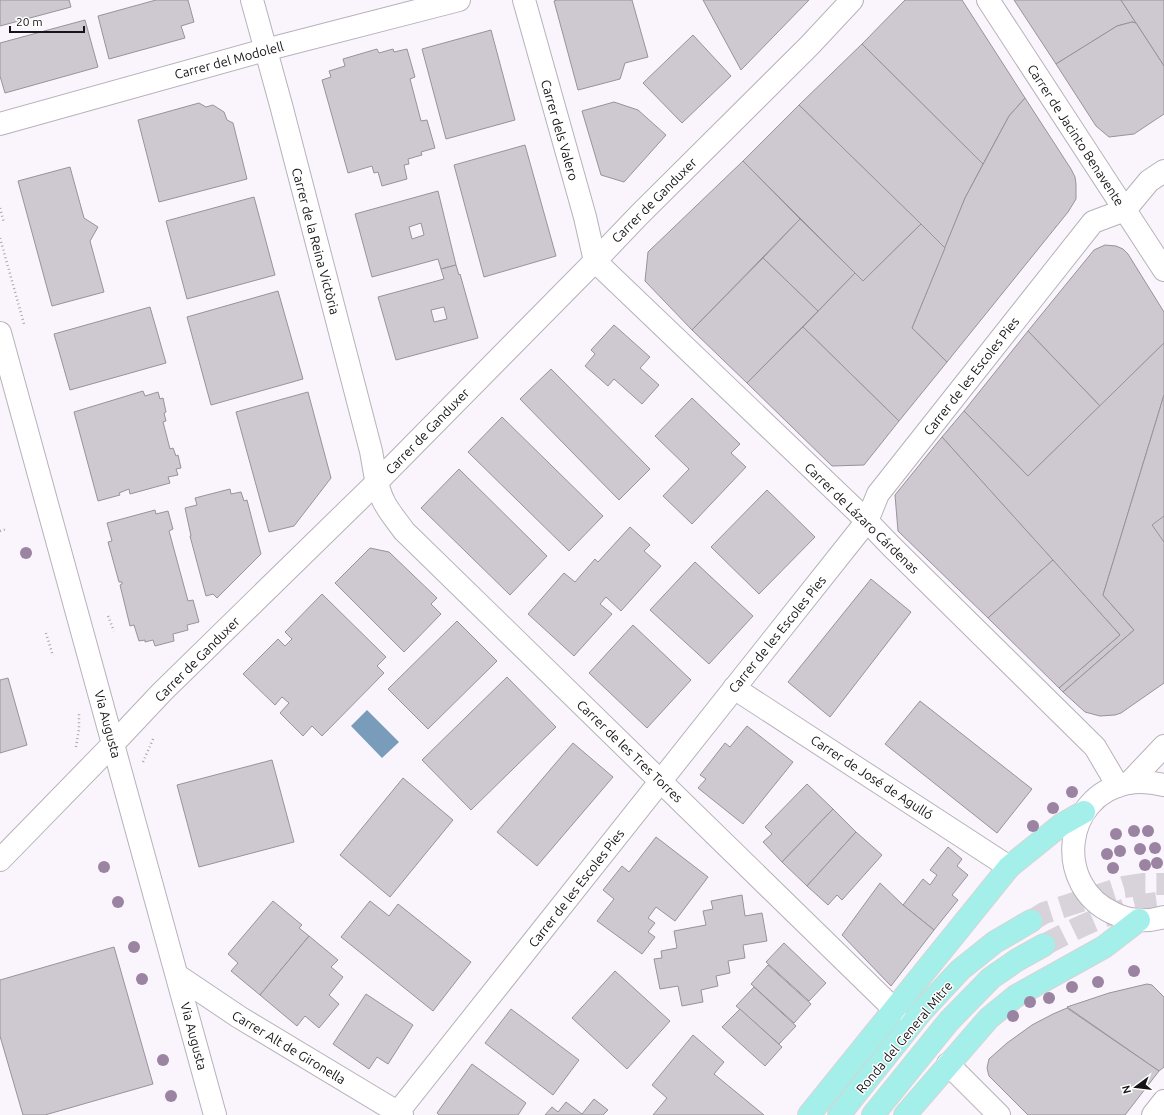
<svg xmlns="http://www.w3.org/2000/svg" width="1164" height="1115" viewBox="0 0 1164 1115" font-family="Ubuntu,sans-serif">
<rect width="100%" height="100%" fill="#faf4fc"/>
<path fill="#789cb9" d="M367,710L399,742L382,758L351,726Z"/>
<g fill="#cec8d0" stroke="#98939a" fill-rule="evenodd">
<path d="M0,0H69L71,7L0,26Z"/>
<path d="M156,0H188L194,22L181,26L185,38L109,59L98,16Z"/>
<path d="M557,0H632L648,57L625,63L620,79L578,90L554,1Z"/>
<path d="M703,0H809L741,70Z"/>
<path d="M905,0H962L1025,98L1009,116L983,164L862,44Z"/>
<path d="M1014,0H1121L1136,23L1132,22L1117,26L1056,64Z"/>
<path d="M1121,0H1164V66L1136,23Z"/>
<path d="M85,20L98,67L5,93L0,76V43Z"/>
<path d="M1132,22L1136,23L1164,66V114L1134,134L1109,137L1096,126L1056,64L1117,26Z"/>
<path d="M491,30L515,120L446,139L422,49Z"/>
<path d="M693,35L731,76L682,123L643,83Z"/>
<path d="M862,44L983,164L965,198L945,248L799,105Z"/>
<path d="M377,49L379,53L393,49L394,52L407,49L415,77L410,79L421,121L427,120L435,148L421,152L422,155L408,159L409,164L404,165L407,179L382,186L378,172L374,173L372,166L348,173L322,80L331,77L329,71L345,66L343,59Z"/>
<path d="M1025,98L1071,169L1075,177L1076,184V199L1068,212L947,362L912,328L965,198L1009,116Z"/>
<path d="M614,102L638,110L666,135L624,182L601,175L582,111Z"/>
<path d="M199,103L206,107L213,105L224,112L227,120L233,123L247,179L159,202L138,120Z"/>
<path d="M799,105L921,224L863,281L743,161Z"/>
<path d="M525,145L556,256L484,277L454,165Z"/>
<path d="M743,161L800,219L692,330L645,281L648,252Z"/>
<path d="M70,167L84,218L98,227L90,241L104,292L52,306L18,181Z"/>
<path d="M438,191L456,265L441,269L438,259L372,277L355,214ZM421,223L424,235L412,239L409,227Z"/>
<path d="M254,197L275,275L187,299L166,221Z"/>
<path d="M800,219L855,273L818,311L763,258Z"/>
<path d="M921,224L945,248L912,328L947,362L899,421L803,327L855,273L863,281Z"/>
<path d="M1105,245L1116,246L1123,249L1128,254L1164,312V343L1100,406L1028,331L1094,250Z"/>
<path d="M763,258L818,311L747,383L692,330Z"/>
<path d="M456,265L459,275L460,274L478,338L396,360L378,297L444,279L441,269ZM444,307L447,319L434,322L431,310Z"/>
<path d="M278,291L303,379L211,405L187,317Z"/>
<path d="M150,307L166,363L70,390L54,334Z"/>
<path d="M614,325L650,357L640,368L659,385L642,404L614,379L608,386L585,366L595,354L591,350Z"/>
<path d="M803,327L899,421L864,465L832,466L747,383Z"/>
<path d="M1028,331L1100,406L1028,476L964,411Z"/>
<path d="M1164,343V395L1103,595L1134,630L1063,692L1059,688L1120,635L942,437L964,411L1028,476Z"/>
<path d="M551,369L650,469L619,500L520,399Z"/>
<path d="M143,391L145,396L158,392L160,399L163,398L166,412L164,413L166,421L163,422L170,449L173,448L176,456L178,455L181,468L176,469L178,475L168,477L170,483L130,494L129,489L119,493L120,495L98,501L74,412Z"/>
<path d="M308,392L331,478L294,526L269,532L236,412Z"/>
<path d="M1164,395V683L1121,713L1115,715L1100,716L1085,712L1063,692L1134,630L1103,595Z"/>
<path d="M692,398L740,444L731,453L746,467L692,524L663,496L689,469L655,436Z"/>
<path d="M502,417L603,516L569,551L468,452Z"/>
<path d="M942,437L1053,560L988,618L898,531L895,495Z"/>
<path d="M459,469L547,556L510,595L421,508Z"/>
<path d="M230,489L231,494L241,492L244,501L247,500L261,554L217,598L213,594L206,596L190,536H191L185,508L197,505L195,498Z"/>
<path d="M767,490L815,537L759,594L711,547Z"/>
<path d="M155,510L156,514L168,511L173,529L169,531L188,601L193,600L199,622L187,625L188,630L173,634L174,641L155,646L153,640L145,642V640L139,641L134,625L130,626L120,585L122,584V582H119L108,542L112,541L107,523Z"/>
<path d="M1164,516V542L1152,525Z"/>
<path d="M630,527L650,545L644,551L661,566L621,611L606,597L600,604L612,614L574,656L528,614L564,573L575,582L595,559L598,562Z"/>
<path d="M370,548L389,552L437,598L431,604L441,614L404,652L335,583Z"/>
<path d="M1053,560L1120,635L1059,688L988,618Z"/>
<path d="M695,562L753,616L709,664L650,610Z"/>
<path d="M871,579L911,612L830,717L788,682Z"/>
<path d="M322,594L386,657L377,666L384,673L322,736L312,726L303,736L280,713L289,703L282,697L275,705L243,674L278,639L285,646L292,639L285,632Z"/>
<path d="M457,621L497,661L428,729L388,689Z"/>
<path d="M633,625L691,680L647,728L589,673Z"/>
<path d="M507,677L556,727L471,810L422,760Z"/>
<path d="M8,678L27,745L0,753V680Z"/>
<path d="M920,701L1032,789L997,833L885,744Z"/>
<path d="M747,726L793,762L743,824L698,788L706,779L700,775L725,743L730,747Z"/>
<path d="M573,743L613,777L537,866L497,832Z"/>
<path d="M272,760L294,842L199,867L177,785Z"/>
<path d="M403,778L453,820L390,897L340,855Z"/>
<path d="M807,784L833,809L782,862L763,842L772,834L765,827Z"/>
<path d="M833,809L856,832L807,886L782,862Z"/>
<path d="M856,832L882,855L842,900L837,895L828,905L807,886Z"/>
<path d="M656,837L708,877L675,921L656,907L648,918L655,923L648,932L655,937L642,954L597,921L614,899L603,890L622,866L629,872Z"/>
<path d="M948,847L962,859L957,866L968,875L952,895L958,900L934,930L903,905L923,879L930,885L937,875L930,870Z"/>
<path d="M880,883L903,905L934,930L891,986L842,935Z"/>
<path d="M742,895L745,916L762,913L767,941L743,945L745,958L728,961L730,973L716,976L718,986L701,990L703,1002L682,1006L678,986L660,989L654,959L662,958L661,951L677,948L674,931L706,925L703,911L713,909L711,901Z"/>
<path d="M273,901L302,925L299,928L309,936L260,995L231,971L238,963L228,954Z"/>
<path d="M370,901L389,916L398,904L471,962L433,1011L341,937Z"/>
<path d="M309,936L338,960L331,967L343,977L329,995L339,1004L319,1028L305,1016L297,1026L260,995Z"/>
<path d="M784,943L826,983L809,1001L766,962Z"/>
<path d="M114,947L153,1084L45,1115H23L0,1036V980Z"/>
<path d="M768,965L811,1004L794,1023L751,984Z"/>
<path d="M615,971L670,1021L627,1069L572,1018Z"/>
<path d="M1147,984L1152,985L1164,997V1067L1159,1071L1067,1007L1109,993Z"/>
<path d="M754,987L796,1026L779,1044L736,1006Z"/>
<path d="M366,994L413,1025L388,1064L377,1057L369,1069L333,1044Z"/>
<path d="M1067,1008L1159,1071L1125,1115H1028L989,1076L987,1068L989,1059L1007,1043L1032,1025L1053,1014Z"/>
<path d="M511,1009L579,1060L553,1095L485,1043Z"/>
<path d="M740,1009L782,1047L765,1066L722,1027Z"/>
<path d="M693,1035L724,1062L714,1074L764,1115H653L667,1098L652,1085Z"/>
<path d="M472,1064L526,1103L518,1115H439L437,1113Z"/>
<path d="M594,1099L608,1110L603,1115H545L552,1107L558,1112L566,1102L582,1114Z"/>
</g>
<g fill="none" stroke-linecap="round" stroke-linejoin="round">
<g stroke="#d8d2da" stroke-width="22" stroke-dasharray="22 11" stroke-linecap="butt">
<path d="M1031,921L1044,913L1124,887L1144,884H1164"/>
<path d="M1044,945C1082,925 1120,906 1164,902"/>
</g>
<g stroke="#b7b2ba" stroke-width="24">
<g id="minor">
<path d="M252,0L281,105L371,451C374,467 376,487 384,502C389,512 397,521 404,531L895,1010"/>
<path d="M524,0L585,217L595,261"/>
<path d="M988,0L1164,270"/>
<path d="M0,124L265,50L459,0"/>
<path d="M595,261L867,521L891,546L1095,747L1118,786"/>
<path d="M734,688L1009,867"/>
<path d="M114,743L162,692L377,482L595,261L639,215L809,46L852,0"/>
<path d="M178,976L239,1017L402,1115"/>
<path d="M948,1064L999,1115"/>
<path d="M398,1112L867,521L878,494L1093,222L1125,210L1149,181L1164,171"/>
<path d="M1153,1115L1164,1101"/>
</g>
</g>
<g stroke="#b7b2ba" stroke-width="24">
<g id="tertiary">
<path d="M1129,783L1164,746"/>
<path d="M1164,785C1152,782 1140,781 1128,783C1062,796 1054,886 1113,913C1129,921 1147,922 1164,917"/>
<path d="M0,860L114,743"/>
</g>
</g>
<g stroke="#b7b2ba" stroke-width="24">
<path id="secondary" d="M0,333L215,1115"/>
</g>
<g stroke="#d5d5d5" stroke-width="24">
<g id="primary">
<path d="M809,1115L1009,867L1061,825L1084,812"/>
<path d="M839,1115L921,1012L960,970L995,942L1031,921"/>
<path d="M873,1115L949,1021L991,978L1017,960L1044,945"/>
<path d="M905,1115L989,1018L1016,996L1104,947L1139,920"/>
</g>
</g>
<g stroke="#aba6ac" stroke-width="2.5" stroke-dasharray="1 3" stroke-linecap="butt">
<path d="M0,208L4,223"/>
<path d="M0,238L24,324"/>
<path d="M0,531L7,529"/>
<path d="M108,616L114,631"/>
<path d="M46,633L53,656"/>
<path d="M76,747L79,729V714"/>
<path d="M143,762L154,737"/>
</g>
<use href="#minor" stroke="#fff" stroke-width="22"/>
<use href="#tertiary" stroke="#fff" stroke-width="22"/>
<use href="#secondary" stroke="#fff" stroke-width="22"/>
<use href="#primary" stroke="#a4efe9" stroke-width="22"/>
</g>
<g fill="#9a84a1">
<circle cx="26" cy="553" r="6"/>
<circle cx="1072" cy="792" r="6"/>
<circle cx="1053" cy="808" r="6"/>
<circle cx="1033" cy="826" r="6"/>
<circle cx="1134" cy="831" r="6"/>
<circle cx="1148" cy="831" r="6"/>
<circle cx="1116" cy="834" r="6"/>
<circle cx="1155" cy="848" r="6"/>
<circle cx="1140" cy="849" r="6"/>
<circle cx="1120" cy="851" r="6"/>
<circle cx="1107" cy="854" r="6"/>
<circle cx="1157" cy="863" r="6"/>
<circle cx="1145" cy="865" r="6"/>
<circle cx="104" cy="867" r="6"/>
<circle cx="1113" cy="868" r="6"/>
<circle cx="118" cy="902" r="6"/>
<circle cx="134" cy="947" r="6"/>
<circle cx="1134" cy="971" r="6"/>
<circle cx="142" cy="979" r="6"/>
<circle cx="1098" cy="982" r="6"/>
<circle cx="1072" cy="987" r="6"/>
<circle cx="1049" cy="998" r="6"/>
<circle cx="1030" cy="1002" r="6"/>
<circle cx="1013" cy="1016" r="6"/>
<circle cx="163" cy="1060" r="6"/>
<circle cx="171" cy="1096" r="6"/>
</g>
<g text-anchor="middle" stroke-width="3" stroke-linejoin="round" paint-order="stroke">
<g font-size="13" fill="#161416" stroke="#fff">
<text transform="translate(229 60) rotate(-15)" y="5">Carrer del Modolell</text>
<text transform="translate(560 130) rotate(74)" y="5">Carrer dels Valero</text>
<text transform="translate(1076 135) rotate(57)" y="5">Carrer de Jacinto Benavente</text>
<text transform="translate(654 200) rotate(-45)" y="5">Carrer de Ganduxer</text>
<text transform="translate(316 241) rotate(75)" y="5">Carrer de la Reina Victòria</text>
<text transform="translate(971 376) rotate(-52)" y="5">Carrer de les Escoles Pies</text>
<text transform="translate(427 431) rotate(-46)" y="5">Carrer de Ganduxer</text>
<text transform="translate(862 518) rotate(44)" y="5">Carrer de Lázaro Cárdenas</text>
<text transform="translate(777 634) rotate(-51)" y="5">Carrer de les Escoles Pies</text>
<text transform="translate(197 659) rotate(-45)" y="5">Carrer de Ganduxer</text>
<text transform="translate(108 724) rotate(75)" y="5">Via Augusta</text>
<text transform="translate(630 751) rotate(44)" y="5">Carrer de les Tres Torres</text>
<text transform="translate(872 777) rotate(33)" y="5">Carrer de José de Agulló</text>
<text transform="translate(576 888) rotate(-52)" y="5">Carrer de les Escoles Pies</text>
<text transform="translate(194 1036) rotate(75)" y="5">Via Augusta</text>
<text transform="translate(904 1037) rotate(-50)" y="5">Ronda del General Mitre</text>
<text transform="translate(289 1047) rotate(31)" y="5">Carrer Alt de Gironella</text>
</g>
</g>
<g transform="translate(1136 1087) rotate(255)" stroke="#ffffff" stroke-width="3" paint-order="stroke">
<path d="M0-3L7 15L0 10L-7 15Z" fill="#161416"/>
<text y="-6" font-size="11" font-weight="bold" text-anchor="middle" fill="#161416">N</text>
</g>
<path d="M10 26v6h74v-6" fill="none" stroke="#161416" stroke-width="2"/>
<text x="16" y="26" font-size="12" fill="#161416" stroke="#ffffff" stroke-width="3" paint-order="stroke">20 m</text>
</svg>
